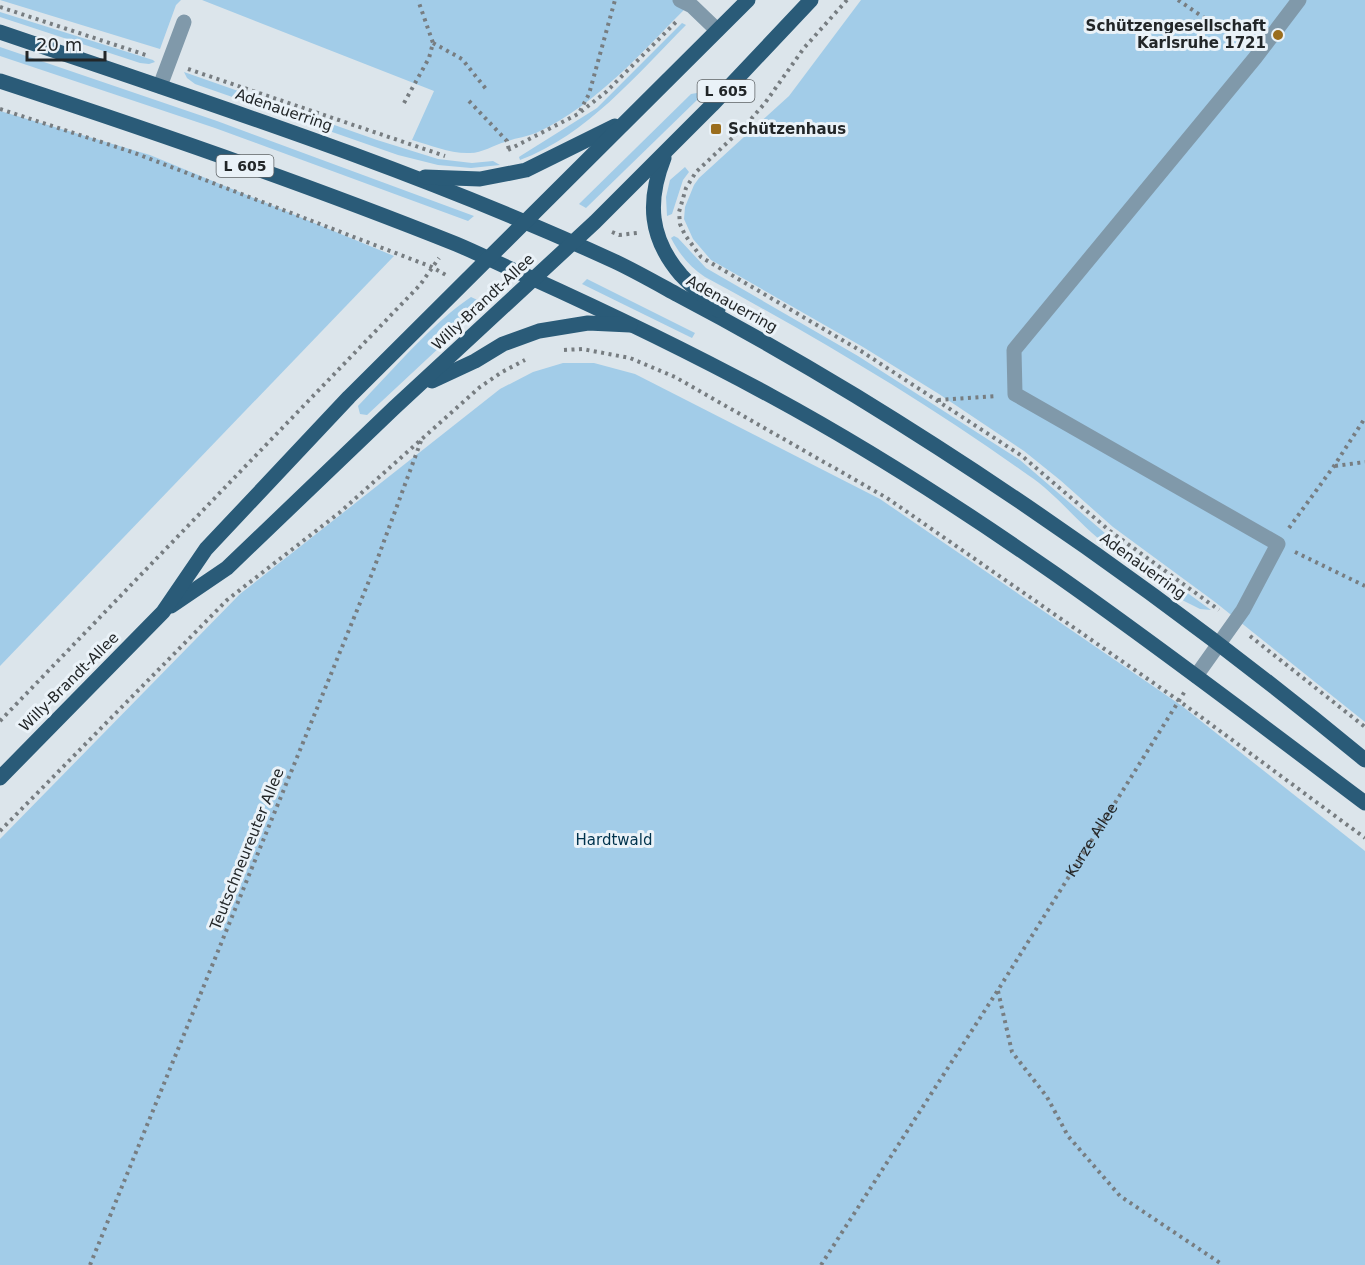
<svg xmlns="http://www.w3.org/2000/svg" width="1365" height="1265" viewBox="0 0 1365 1265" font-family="'DejaVu Sans',sans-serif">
<rect width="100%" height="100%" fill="#dce5eb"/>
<g fill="#a2cce8">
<path d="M0,0H181L176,5L160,49Z"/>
<path d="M202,0H694C645,48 599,104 536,133C526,137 515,138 505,142C494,145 482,153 470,153C451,154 430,145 412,140L434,91Z"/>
<path d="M861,0H1365V722L1215,602L1113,527L1060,480L1024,451L939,394L863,347L711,260L693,239L684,219L685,207L694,185L699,178L789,96Z"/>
<path d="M0,12L153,60L155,62L149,64L140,63L0,17Z"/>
<path d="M682,23L686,25C636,75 587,135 520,160L519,157L522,155L597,108Z"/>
<path d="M0,47L217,121L474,216L468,221L215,128L0,56Z"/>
<path d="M184,72L377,140L438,159L472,163L493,161L500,165L471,168L438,165L398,155L195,84L187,78Z"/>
<path d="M697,93L698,99L586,208L579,204L691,94Z"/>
<path d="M0,111L150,155L394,256L0,666Z"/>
<path d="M685,167L689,172L683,180L672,214L667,216L666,197L670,180Z"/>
<path d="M674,236L678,238L706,268L858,356L1020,460L1106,534L1211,610L1200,609L1184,601C1154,579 1120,558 1092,533C1071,514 1052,491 1028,475C926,402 816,337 705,277C690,267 679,254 671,238Z"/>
<path d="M587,279L695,333L692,338L582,284Z"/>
<path d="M471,297L486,304L367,415L360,414L358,406C391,372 432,323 471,297Z"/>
<path d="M563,363H594L635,374L880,499L1182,706L1365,851V1265H0V839L240,594L500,389L533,372Z"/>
</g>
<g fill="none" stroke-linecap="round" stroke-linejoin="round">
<g stroke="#777d81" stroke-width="4" stroke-dasharray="3 4.5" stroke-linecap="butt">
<path d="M847,0L804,48L765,103L745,126L696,172L686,188L679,212L680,224L685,235L701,257L861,351L1022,456L1110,531L1219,610"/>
<path d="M1178,0L1213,24"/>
<path d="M0,7L149,56"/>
<path d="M433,43L462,59L486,89"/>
<path d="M188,69L445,156"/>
<path d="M469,101L507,141L509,150"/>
<path d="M404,103L429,58L433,43L418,0"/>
<path d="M0,109L132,152L432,267L446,275"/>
<path d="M580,111L589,94L615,0"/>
<path d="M508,150L578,114L606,92L677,21"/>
<path d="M612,232L619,235L637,233"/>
<path d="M564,350L582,349L630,358L675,377L887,498L1178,700L1365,838"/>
<path d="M938,400L996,396"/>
<path d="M1335,466L1365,462"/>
<path d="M1289,528L1334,466L1365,418"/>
<path d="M1295,552L1365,586"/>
<path d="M1250,636L1365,727"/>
<path d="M0,721L420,285L439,258"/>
<path d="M0,831L227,600L339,513L480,387L502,372L525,360"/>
<path d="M998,991L1012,1052L1047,1097L1068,1136L1120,1196L1223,1265"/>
<path d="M90,1265L373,571L421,441"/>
<path id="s1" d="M821,1265L998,990L1185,691"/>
</g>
<g stroke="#8099aa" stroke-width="15">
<path d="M680,0L692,6L717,30"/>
<path d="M160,86L184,22"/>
<path d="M1196,676L1243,610L1278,544L1015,394L1014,350L1255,58L1299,0"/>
</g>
<g stroke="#2a5b78" stroke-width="15">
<path d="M0,32C208,103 417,170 616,262C637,272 658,284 678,295C739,327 797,360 856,396C1034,505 1204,627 1365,760"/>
<path d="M0,81C153,131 306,184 456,244C480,254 503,266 527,276C611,314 692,353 773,397C983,511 1174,659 1365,803"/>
<path d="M664,158C647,201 649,238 681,275C692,287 706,298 718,310"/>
<path d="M425,177L480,179L526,170L615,126"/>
<path d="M432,381L475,361L503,344L539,331L588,323L630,325"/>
<path d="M171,606L227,568L394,408L595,222L712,105L811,0"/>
<path d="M0,778L163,612L206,549L349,397L748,0"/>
</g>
</g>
<g fill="#9a6d1d" stroke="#eaf2f8" stroke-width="2">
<circle cx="1278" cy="35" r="6"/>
<rect x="710" y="123" width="12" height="12" rx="3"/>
</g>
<g text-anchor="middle" stroke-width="6" stroke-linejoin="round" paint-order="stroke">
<g fill="#eaf2f8" stroke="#5e6366" stroke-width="1.5">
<rect x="697.5" y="80" width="57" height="22" rx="4.5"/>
<rect x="216.5" y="155" width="57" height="22" rx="4.5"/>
</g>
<g font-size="14" font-weight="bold" fill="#222628">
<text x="726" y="96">L 605</text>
<text x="245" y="171">L 605</text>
</g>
<g font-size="15" font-weight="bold" fill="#222628" stroke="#eaf2f8" text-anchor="end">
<text x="1266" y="31">Schützengesellschaft<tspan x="1266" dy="17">Karlsruhe 1721</tspan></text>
<text x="728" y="134" text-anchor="start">Schützenhaus</text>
</g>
<g font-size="15" fill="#222628" stroke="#eaf2f8">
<text transform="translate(284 110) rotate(19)" y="5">Adenauerring</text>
<text transform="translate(483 302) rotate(-43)" y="5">Willy-Brandt-Allee</text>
<text transform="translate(732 304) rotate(29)" y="5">Adenauerring</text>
<text transform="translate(1143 566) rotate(36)" y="5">Adenauerring</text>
<text transform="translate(69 682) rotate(-45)" y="5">Willy-Brandt-Allee</text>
<text dy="5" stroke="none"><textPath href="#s1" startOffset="504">Kurze Allee</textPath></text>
<text transform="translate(247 849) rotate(-68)" y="5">Teutschneureuter Allee</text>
</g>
<g font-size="15" fill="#00334d" stroke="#eaf2f8">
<text x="614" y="845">Hardtwald</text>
</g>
</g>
<path d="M27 51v9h78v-9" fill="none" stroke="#222628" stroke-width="3"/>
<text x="36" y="51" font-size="18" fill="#222628" stroke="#eaf2f8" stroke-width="4.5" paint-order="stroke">20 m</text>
</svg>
